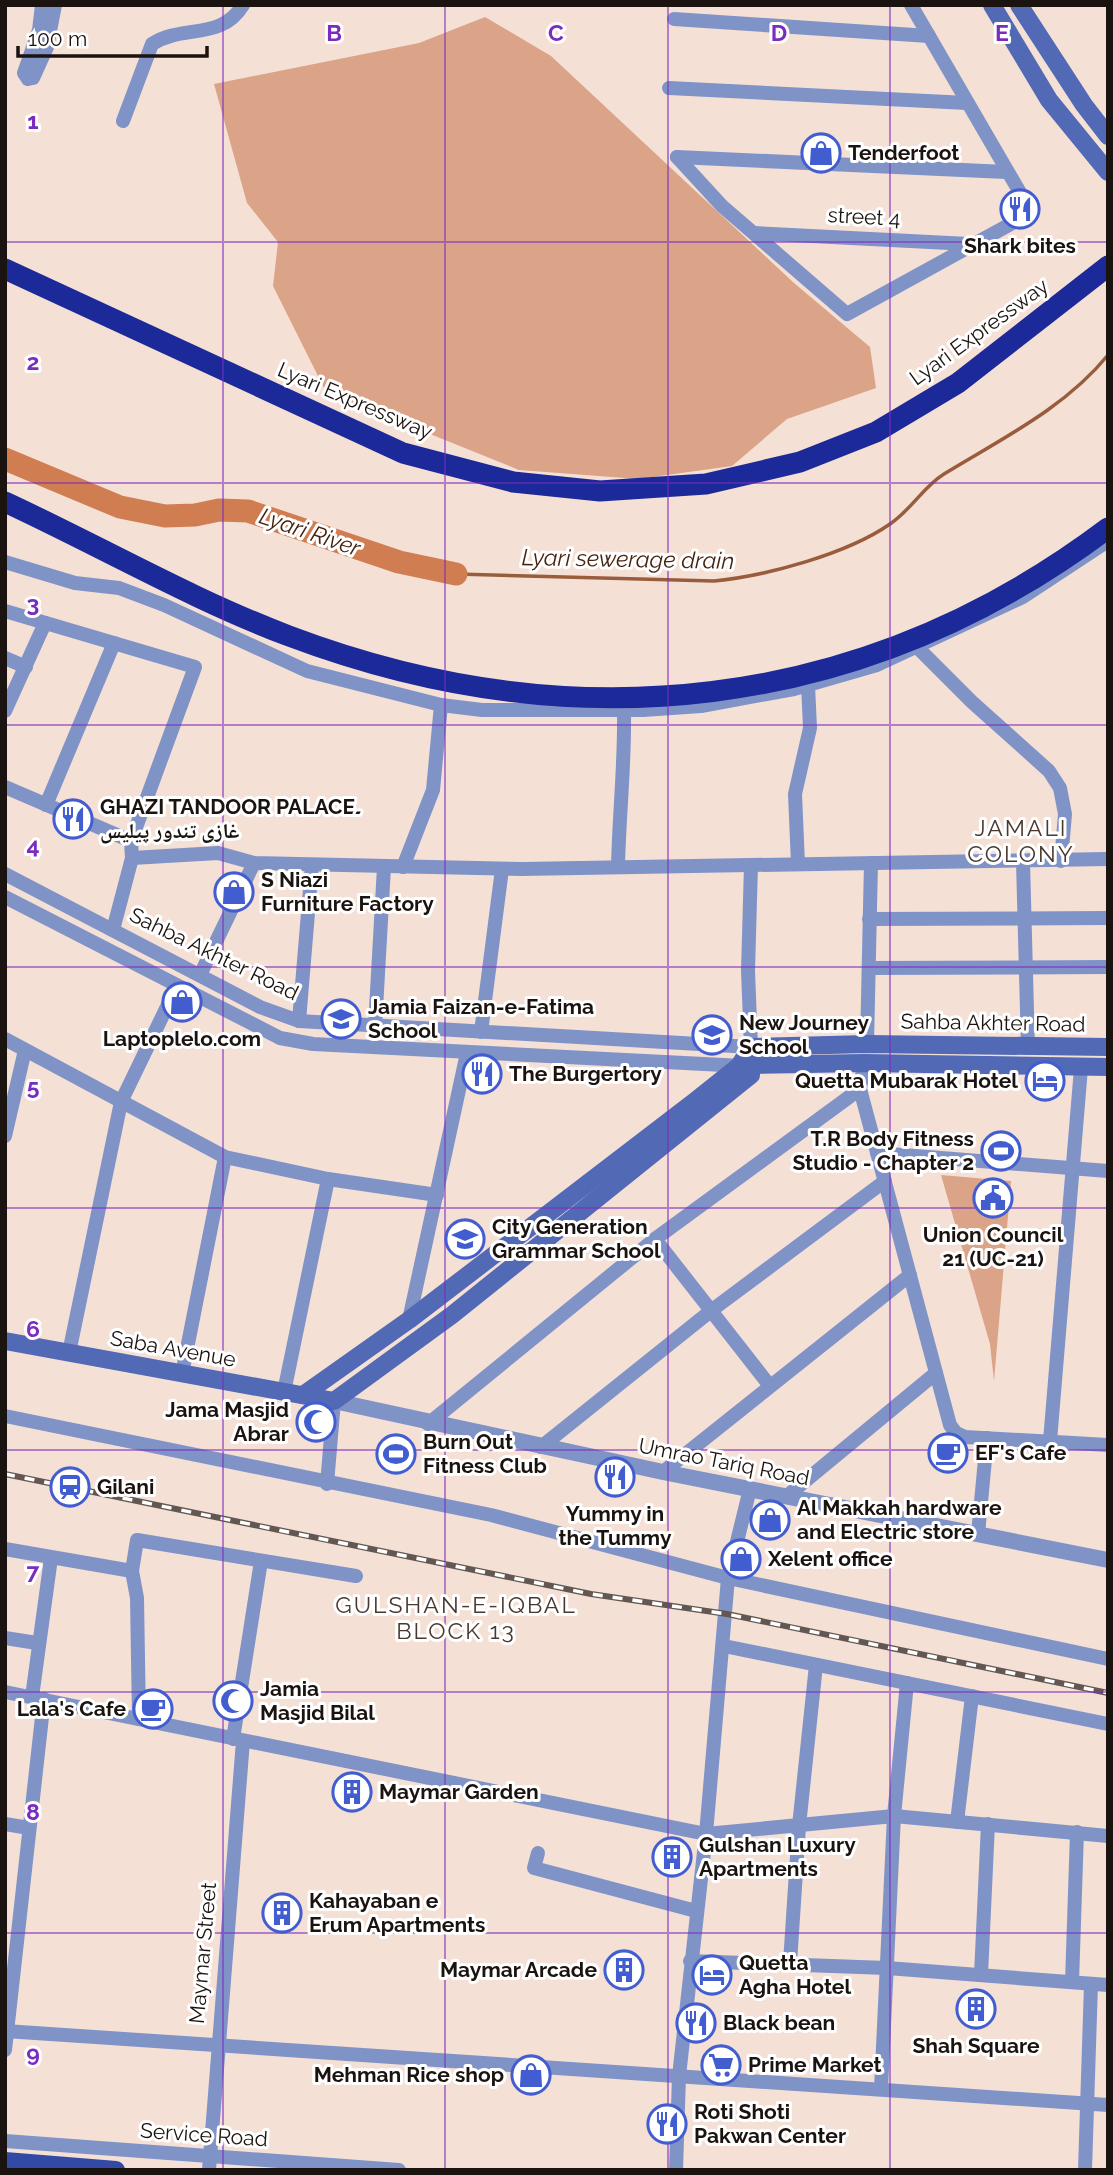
<svg xmlns="http://www.w3.org/2000/svg" width="1113" height="2175" viewBox="0 0 1113 2175" font-family="Raleway,'Noto Naskh Arabic',sans-serif">
<rect width="100%" height="100%" fill="#f5e0d6"/>
<g fill="#dba387">
<path d="M485,17L551,56L794,283L870,347L876,388L787,419L732,466L638,479L519,470L326,392L273,286L278,242L247,203L214,84L419,43Z"/>
<path d="M941,1175L1011,1181L994,1381L990,1344Z"/>
</g>
<g fill="none" stroke-linecap="round" stroke-linejoin="round">
<path stroke="#995d3d" stroke-width="3.5" d="M456,574L714,581C766,576 847,554 890,524C911,510 923,487 944,474C1001,439 1065,408 1108,355"/>
<path stroke="#cf7d51" stroke-width="23" d="M5,459L120,507L165,516L195,515L219,510L248,511L399,562L456,574"/>
<g stroke="#8093c7" stroke-width="14">
<path d="M42,5L39,30L24,73L28,79L33,78L47,47L55,5"/>
<path d="M674,19L929,36"/>
<path d="M669,88L967,103"/>
<path d="M123,121L152,44C183,24 221,41 243,5"/>
<path d="M677,157L722,206L847,314L1027,215L1029,208L911,5"/>
<path d="M677,157L1006,172"/>
<path d="M754,233L969,244"/>
<path d="M5,562L75,583L119,588L164,605L307,671L441,705L482,710H643L701,706L794,689L877,665L1023,597L1108,541"/>
<path d="M5,611L195,667L131,841L132,858L113,930"/>
<path d="M918,648L972,702L1049,771L1060,788L1065,814L1061,861"/>
<path d="M5,658L26,667"/>
<path d="M5,711L45,623"/>
<path d="M5,787L131,841"/>
<path d="M46,805L114,643"/>
<path d="M132,858L218,853L254,863L522,869L1108,859"/>
<path d="M1023,862L1028,1048"/>
<path d="M798,864L795,794L810,728L808,685"/>
<path d="M403,867L433,790L441,705"/>
<path d="M618,867C619,815 625,764 624,711"/>
<path d="M5,874L260,1007L299,1021L751,1047L748,971L751,865"/>
<path d="M5,897L280,1038L313,1044L743,1066"/>
<path d="M869,919L1108,918"/>
<path d="M869,968L1108,967"/>
<path d="M200,975L254,863"/>
<path d="M299,1021L312,865"/>
<path d="M375,1027L384,867"/>
<path d="M481,1032L502,869"/>
<path d="M5,1039L225,1157L328,1179L437,1195"/>
<path d="M867,1044L871,863"/>
<path d="M864,1063L860,1089L950,1425L956,1433L965,1437L1108,1445"/>
<path d="M5,1136L25,1050"/>
<path d="M877,1153L1108,1171"/>
<path d="M655,1239L770,1386"/>
<path d="M409,1320L467,1053"/>
<path d="M69,1353L121,1102L177,986"/>
<path d="M182,1374L225,1157"/>
<path d="M284,1392L328,1179"/>
<path d="M5,1416L491,1515L728,1578L1108,1659"/>
<path d="M428,1424L655,1239L860,1089"/>
<path d="M1050,1441L1081,1068"/>
<path d="M541,1447L712,1310L885,1181"/>
<path d="M663,1472L910,1275"/>
<path d="M327,1484L334,1401"/>
<path d="M787,1496L936,1373"/>
<path d="M978,1534L987,1438"/>
<path d="M5,1549L132,1571"/>
<path d="M5,1638L37,1643"/>
<path d="M724,1646L1108,1724"/>
<path d="M5,1692L706,1834L894,1816L1108,1836"/>
<path d="M32,1697L51,1558"/>
<path d="M139,1719L137,1598L132,1571L137,1540L356,1576"/>
<path d="M233,1739L261,1561"/>
<path d="M957,1822L972,1696"/>
<path d="M5,1824L29,1828"/>
<path d="M538,1853L534,1868L696,1911"/>
<path d="M690,1961L887,1968L1108,1985"/>
<path d="M790,1963L799,1826L816,1665"/>
<path d="M981,1975L988,1824"/>
<path d="M1072,1982L1077,1832"/>
<path d="M5,2031L1108,2105"/>
<path d="M5,2050L44,1699"/>
<path d="M881,2089L894,1816L907,1683"/>
<path d="M5,2141L399,2170"/>
<path d="M209,2170L243,1741"/>
<path d="M676,2170L679,2076L706,1834L728,1578L750,1489"/>
<path d="M1085,2170L1091,1984"/>
</g>
<path stroke="#8093c7" stroke-width="16" d="M334,1401L663,1472L1108,1560"/>
<g stroke="#5269b5" stroke-width="18">
<path d="M992,5L1049,100L1108,172"/>
<path d="M1019,5L1084,105L1108,136"/>
<path d="M751,1047L867,1044L1108,1047"/>
<path d="M752,1065L864,1063L1108,1067"/>
<path d="M5,1341L334,1401L452,1315L751,1075V1047"/>
<path d="M303,1395L409,1320L694,1102L739,1066L751,1047"/>
</g>
<path stroke="#3349a6" stroke-width="18" d="M5,2161L116,2170"/>
<g stroke="#1c2998" stroke-width="21">
<path d="M5,269L403,453L513,482L600,491L706,484L800,462L876,432L958,383L1108,266"/>
<path d="M5,502C100,546 191,599 289,636C573,743 862,713 1108,528"/>
</g>
<g stroke="#625751" stroke-width="6">
<path id="rail" d="M5,1474L591,1594L727,1614L1108,1693"/>
</g>
<use href="#rail" stroke="#fff" stroke-width="3.5" stroke-dasharray="10" stroke-linecap="butt"/>
</g>
<path fill="none" stroke="#7b2cbf" stroke-width="2" stroke-opacity="0.55" d="M223,5V2170M445,5V2170M668,5V2170M890,5V2170M5,242H1108M5,483H1108M5,725H1108M5,967H1108M5,1208H1108M5,1450H1108M5,1692H1108M5,1933H1108"/>
<defs>
<g id="shop-ring" transform="scale(2.0125)"><circle r="9.5" fill="#fff" stroke="#415dd0" stroke-width="1.5"/><path d="M-5-2.5h2.3a2.7 3.5 0 0 1 5.4 0H5L5.5 6h-11ZM-1.5-2.5h3a1.5 2.3 0 0 0-3 0Z" fill="#415dd0"/></g>
<g id="restaurant-ring" transform="scale(2.0125)"><circle r="9.5" fill="#fff" stroke="#415dd0" stroke-width="1.5"/><path d="M-5-6h1v4h1v-4h1v4h1v-4h1v5L-1.5 .5V6h-2V.5L-5-1ZM5-6V6H3V1.5H1.5Q1.5-4 5-6Z" fill="#415dd0"/></g>
<g id="school-ring" transform="scale(2.0125)"><circle r="9.5" fill="#fff" stroke="#415dd0" stroke-width="1.5"/><path d="M0-5L7-2L0 1L-7-2ZM-4 1L0 2.5L4 1V4Q0 6-4 4Z" fill="#415dd0"/></g>
<g id="hotel-ring" transform="scale(2.0125)"><circle r="9.5" fill="#fff" stroke="#415dd0" stroke-width="1.5"/><path d="M-6-4.5h1.5V1H6V5H4.5V3h-9V5H-6ZM-4 0a1.8 1.8 0 1 1 3.6 0ZM.5 0V-2.5h3Q6-2.5 6 0Z" fill="#415dd0"/></g>
<g id="stadium-ring" transform="scale(2.0125)"><circle r="9.5" fill="#fff" stroke="#415dd0" stroke-width="1.5"/><path d="M0-5a6.5 5 0 1 0 0 10a6.5 5 0 1 0 0-10ZM-3.5-1.8h7v3.6h-7Z" fill="#415dd0"/></g>
<g id="civic-ring" transform="scale(2.0125)"><circle r="9.5" fill="#fff" stroke="#415dd0" stroke-width="1.5"/><path d="M-.6-6.5H3V-4.5H.6V-3L4-1V1h2V6H-6V1h2V-1L-.6-3ZM-1.2 2.5V6h2.4V2.5Z" fill="#415dd0"/></g>
<g id="mosque-ring" transform="scale(2.0125)"><circle r="9.5" fill="#fff" stroke="#415dd0" stroke-width="1.5"/><path d="M3.5-4.9A6 6 0 1 0 3.5 4.9A5 5 0 1 1 3.5-4.9Z" fill="#415dd0"/></g>
<g id="cafe-ring" transform="scale(2.0125)"><circle r="9.5" fill="#fff" stroke="#415dd0" stroke-width="1.5"/><path d="M-5.5-4.5H6V0H3Q3 3.5 0 3.5H-2.5Q-5.5 3.5-5.5 0ZM3-3.2v2h1.7v-2ZM-6 4.5H4V6H-6Z" fill="#415dd0"/></g>
<g id="station-ring" transform="scale(2.0125)"><circle r="9.5" fill="#fff" stroke="#415dd0" stroke-width="1.5"/><path d="M-3-6H3Q5-6 5-4V2Q5 4 3 4L4.5 6H3L1.5 4h-3L-3 6H-4.5L-3 4Q-5 4-5 2V-4Q-5-6-3-6ZM-3.5-4v3h7v-3ZM-3.5 1v1.5H-2V1ZM2 1v1.5H3.5V1Z" fill="#415dd0"/></g>
<g id="building-ring" transform="scale(2.0125)"><circle r="9.5" fill="#fff" stroke="#415dd0" stroke-width="1.5"/><path d="M-4-6H4V6H1V3H-1V6H-4ZM-2.5-4.3h1.7v1.8h-1.7ZM.8-4.3h1.7v1.8H.8ZM-2.5-1h1.7V.8h-1.7ZM.8-1h1.7V.8H.8Z" fill="#415dd0"/></g>
<g id="supermarket-ring" transform="scale(2.0125)"><circle r="9.5" fill="#fff" stroke="#415dd0" stroke-width="1.5"/><path d="M-6-5.5h2.5l.6 2H6L4.5 2H-2.5L-4.4-4H-6ZM-1.5 3.2a1.3 1.3 0 1 0 .1 0ZM3 3.2a1.3 1.3 0 1 0 .1 0Z" fill="#415dd0"/></g>
</defs>
<g fill-rule="evenodd">
<use href="#shop-ring" x="821" y="153"/>
<use href="#restaurant-ring" x="1020" y="209"/>
<use href="#restaurant-ring" x="73" y="819"/>
<use href="#shop-ring" x="234" y="892"/>
<use href="#shop-ring" x="182" y="1002"/>
<use href="#school-ring" x="341" y="1019"/>
<use href="#school-ring" x="712" y="1035"/>
<use href="#restaurant-ring" x="482" y="1074"/>
<use href="#hotel-ring" x="1045" y="1081"/>
<use href="#stadium-ring" x="1001" y="1151"/>
<use href="#civic-ring" x="993" y="1198"/>
<use href="#school-ring" x="465" y="1239"/>
<use href="#mosque-ring" x="316" y="1422"/>
<use href="#cafe-ring" x="948" y="1453"/>
<use href="#stadium-ring" x="396" y="1454"/>
<use href="#restaurant-ring" x="615" y="1477"/>
<use href="#station-ring" x="70" y="1487"/>
<use href="#shop-ring" x="770" y="1520"/>
<use href="#shop-ring" x="741" y="1559"/>
<use href="#mosque-ring" x="233" y="1701"/>
<use href="#cafe-ring" x="153" y="1709"/>
<use href="#building-ring" x="352" y="1792"/>
<use href="#building-ring" x="672" y="1857"/>
<use href="#building-ring" x="282" y="1913"/>
<use href="#building-ring" x="624" y="1970"/>
<use href="#hotel-ring" x="712" y="1975"/>
<use href="#building-ring" x="976" y="2009"/>
<use href="#restaurant-ring" x="696" y="2023"/>
<use href="#supermarket-ring" x="721" y="2065"/>
<use href="#shop-ring" x="531" y="2075"/>
<use href="#restaurant-ring" x="667" y="2124"/>
</g>
<g text-anchor="middle" stroke-width="6" stroke-linejoin="round" paint-order="stroke">
<g font-size="21" font-weight="bold" fill="#1a130f" stroke="#fff" text-anchor="start">
<text x="848" y="160">Tenderfoot</text>
<text x="1020" y="253" text-anchor="middle">Shark bites</text>
<text x="100" y="814">GHAZI TANDOOR PALACE۔<tspan x="100" dy="24">غازی تندور پیلیس</tspan></text>
<text x="261" y="887">S Niazi<tspan x="261" dy="24">Furniture Factory</tspan></text>
<text x="368" y="1014">Jamia Faizan-e-Fatima<tspan x="368" dy="24">School</tspan></text>
<text x="739" y="1030">New Journey<tspan x="739" dy="24">School</tspan></text>
<text x="182" y="1046" text-anchor="middle">Laptoplelo.com</text>
<text x="509" y="1081">The Burgertory</text>
<text x="1018" y="1088" text-anchor="end">Quetta Mubarak Hotel</text>
<text x="974" y="1146" text-anchor="end">T.R Body Fitness<tspan x="974" dy="24">Studio - Chapter 2</tspan></text>
<text x="492" y="1234">City Generation<tspan x="492" dy="24">Grammar School</tspan></text>
<text x="993" y="1242" text-anchor="middle">Union Council<tspan x="993" dy="24">21 (UC-21)</tspan></text>
<text x="289" y="1417" text-anchor="end">Jama Masjid<tspan x="289" dy="24">Abrar</tspan></text>
<text x="423" y="1449">Burn Out<tspan x="423" dy="24">Fitness Club</tspan></text>
<text x="975" y="1460">EF's Cafe</text>
<text x="97" y="1494">Gilani</text>
<text x="797" y="1515">Al Makkah hardware<tspan x="797" dy="24">and Electric store</tspan></text>
<text x="615" y="1521" text-anchor="middle">Yummy in<tspan x="615" dy="24">the Tummy</tspan></text>
<text x="768" y="1566">Xelent office</text>
<text x="260" y="1696">Jamia<tspan x="260" dy="24">Masjid Bilal</tspan></text>
<text x="126" y="1716" text-anchor="end">Lala's Cafe</text>
<text x="379" y="1799">Maymar Garden</text>
<text x="699" y="1852">Gulshan Luxury<tspan x="699" dy="24">Apartments</tspan></text>
<text x="309" y="1908">Kahayaban e<tspan x="309" dy="24">Erum Apartments</tspan></text>
<text x="739" y="1970">Quetta<tspan x="739" dy="24">Agha Hotel</tspan></text>
<text x="597" y="1977" text-anchor="end">Maymar Arcade</text>
<text x="723" y="2030">Black bean</text>
<text x="976" y="2053" text-anchor="middle">Shah Square</text>
<text x="748" y="2072">Prime Market</text>
<text x="504" y="2082" text-anchor="end">Mehman Rice shop</text>
<text x="694" y="2119">Roti Shoti<tspan x="694" dy="24">Pakwan Center</tspan></text>
</g>
<g font-size="21" fill="#1a130f" stroke="#fff">
<text transform="translate(864 217) rotate(3)" y="7">street 4</text>
<text transform="translate(979 332) rotate(-36)" y="7">Lyari Expressway</text>
<text transform="translate(355 401) rotate(23)" y="7">Lyari Expressway</text>
<text transform="translate(214 954) rotate(26)" y="7">Sahba Akhter Road</text>
<text transform="translate(993 1023) rotate(1)" y="7">Sahba Akhter Road</text>
<text transform="translate(173 1349) rotate(10)" y="7">Saba Avenue</text>
<text transform="translate(724 1462) rotate(11)" y="7">Umrao Tariq Road</text>
<text transform="translate(203 1953) rotate(-85)" y="7">Maymar Street</text>
<text transform="translate(204 2135) rotate(4)" y="7">Service Road</text>
</g>
<g font-size="23" font-style="italic" fill="#462311" stroke="#fff">
<text transform="translate(310 532) rotate(19)" y="8">Lyari River</text>
<text transform="translate(628 559) rotate(1)" y="8">Lyari sewerage drain</text>
</g>
<g font-size="23" letter-spacing="2" fill="#483830" stroke="#fff">
<text x="1021" y="836">JAMALI<tspan x="1021" dy="26">COLONY</tspan></text>
<text x="456" y="1613">GULSHAN-E-IQBAL<tspan x="456" dy="26">BLOCK 13</tspan></text>
</g>
</g>
<g font-size="23" text-anchor="middle" font-weight="bold" fill="#7b2cbf" stroke="#fff" stroke-width="6" stroke-linejoin="round" paint-order="stroke">
<text x="334" y="41">B</text>
<text x="556" y="41">C</text>
<text x="779" y="41">D</text>
<text x="1002" y="41">E</text>
<text x="33" y="129">1</text>
<text x="33" y="370">2</text>
<text x="33" y="612">3</text>
<text x="33" y="854">4</text>
<text x="33" y="1095">5</text>
<text x="33" y="1337">6</text>
<text x="33" y="1579">7</text>
<text x="33" y="1820">8</text>
<text x="33" y="2062">9</text>
</g>
<rect width="1113" height="2175" fill="none" stroke="#1a130f" stroke-width="14"/>
<path d="M18 46v10h189v-10" fill="none" stroke="#1a130f" stroke-width="3.5"/>
<text x="28" y="46" font-size="21" fill="#1a130f" stroke="#ffffff" stroke-width="5" paint-order="stroke">100 m</text>
</svg>
